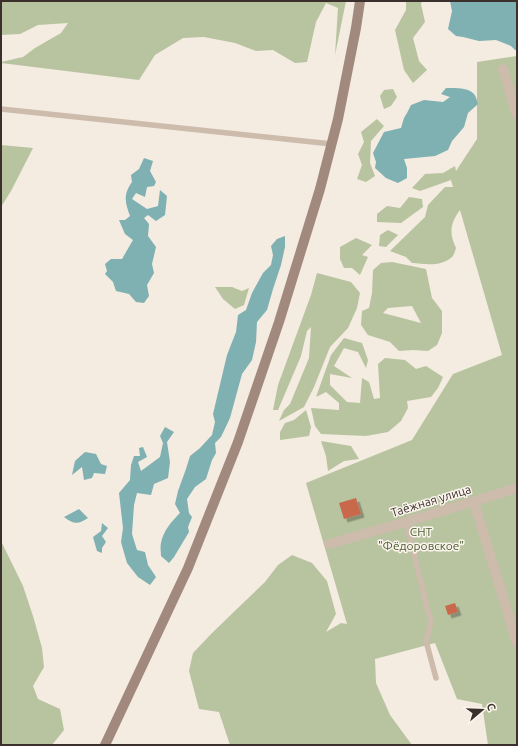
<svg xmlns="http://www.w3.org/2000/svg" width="518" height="746" viewBox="0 0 518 746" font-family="Ubuntu,sans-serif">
<defs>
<filter id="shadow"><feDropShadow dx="3.5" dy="3.5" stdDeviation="0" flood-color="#0004"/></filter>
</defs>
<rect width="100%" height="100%" fill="#f4ebe1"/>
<g fill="#b8c4a0" fill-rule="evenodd">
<path d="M1,1H346L335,55L338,8L326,3L316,22L307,62L295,63L273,50L256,51L235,43L204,37L183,38L155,55L139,80L1,63V62L23,57L35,48L61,33L68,23L38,25L20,34L1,35Z"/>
<path d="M406,1H422L421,4L425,22L413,38L419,61L427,70L413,83L404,70L395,30L406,10Z"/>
<path d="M517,56V745H488L482,704L457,699L435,643L375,659L376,683L390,715L412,745H230L219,712L199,709L189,671L193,653L212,633L240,606L265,582L278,565L292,555L312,563L327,581L336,614L326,632L341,623L347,624L306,483L412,440L453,374L502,355L460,210C450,223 449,234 456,248C455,251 454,255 452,257C441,267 425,264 412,263L406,257L390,251L425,217L428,205L445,187H453L451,180L420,191L412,188L425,174L443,173L455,166L456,171L477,139V62Z"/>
<path d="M393,89L397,97L391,106L384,109L380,96L384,90Z"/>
<path d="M377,119L384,126L371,141L370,163L375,176L366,182L357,179L362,165L358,154L364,142L361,132Z"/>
<path d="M1,145L33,148L11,191L1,207Z"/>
<path d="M409,197L422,199L423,207L401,223L377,222V214L387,206L400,208Z"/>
<path d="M388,230L398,235L386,247L379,246L380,235Z"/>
<path d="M356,238L372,245L362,255L368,257L360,275L352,268H344L340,259V247Z"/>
<path d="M392,262L426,269L432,298L442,311V333L437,345L428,351L413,350L399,351L390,342L368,335L361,325L362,311L369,308L372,293L373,270L381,263ZM412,306L421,323L383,313L388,308Z"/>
<path d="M317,273L351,282L360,293L357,308L348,328L330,347L314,387L304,407L279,421L284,410L290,404L309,358L311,327L307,331L301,356L278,410H273L278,385L311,295Z"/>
<path d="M215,287H232L242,291L249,288L244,305L235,309L223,299Z"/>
<path d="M344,338L362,343L368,360L366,368L358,352L344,348L334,366L352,378L330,374V385L347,402L360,403L362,378L369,382L374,399L380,398L378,364L385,358L405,360L416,369L426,366L443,377L438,388L431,397L407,401L408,408L401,421L388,432L366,436L321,434L315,426L311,408L339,410V403L326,392L316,397L331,355Z"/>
<path d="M306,410L311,427L309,436L280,440V432L285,423L294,420Z"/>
<path d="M321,441L351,446L359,459L344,461L328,471L326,456Z"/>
<path d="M1,541L23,586L33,616L42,648L44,667L33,686L38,699L60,709L64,730L52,745H1Z"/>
</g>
<g fill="#7fb0b2">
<path d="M450,1H517V50H515L511,46L496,40L479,41L463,37L456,36L448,29L452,11Z"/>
<path d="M446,88C454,88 468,87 474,94C476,96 477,101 478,104L468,113L464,127L452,141L448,150L435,156L404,159L407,168V178L398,183L386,178L375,168L376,162L373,153L384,132L401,128L404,118L407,113L411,105L424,100L443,102L450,97L441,94Z"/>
<path d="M144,158L153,161L150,171L156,182L154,186L147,187L145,197L136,193L132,199L147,209L158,206L160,190L167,196L165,215L156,221L148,215L144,218L149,224L148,236L156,247L152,264L154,273L147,285L149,296L144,303L136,302L129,294L116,291L113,282L105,274L107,271L105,264L111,259H122L133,240L125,234L119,220H125L130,216C125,202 123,195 132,182L131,175L139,169Z"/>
<path d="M285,236V247L281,265L273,289L267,310L257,322L256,342L252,360L242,374L230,418L221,437L215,443L216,453L212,460L206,479L195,487L187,499L189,513L192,517L188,527L189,532L174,557L169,563L161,556C161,552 160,547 161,543C163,531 172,521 180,513L175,504L178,491L186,469L190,456L200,448L212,435L215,422L213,414L227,355L236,332L238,315L246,310L252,293L263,273L271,265L273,255L271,246L277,239Z"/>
<path d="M165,427L174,432L167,442L170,462L168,478L154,484L151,495L137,493L134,505L132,534L137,550L145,552L148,565L156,577L150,585L138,577L127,563L121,542L123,528L119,493L130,480L131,465L134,456H140L139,448L143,447L147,457L138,462L141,471L160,457L163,443L160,436Z"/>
<path d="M85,452L96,454L101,464L107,466L105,474L94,473L92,478L84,480L82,467L72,475L75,461Z"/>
<path d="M79,509L88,518C78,525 73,524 64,517Z"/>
<path d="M102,523L108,528L102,536L106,542L102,548V553L97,551L93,537L101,531Z"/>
</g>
<g fill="#c8694b" filter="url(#shadow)">
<path d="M356,498L361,514L344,519L339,503Z"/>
<path d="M455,603L458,612L448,615L445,606Z"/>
</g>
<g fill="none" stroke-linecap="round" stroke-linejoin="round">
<g stroke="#cdbbac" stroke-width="5.5">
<path d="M1,109L332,144"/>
<path d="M406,522L431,623L426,641L436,678"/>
</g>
<g stroke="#cdbbac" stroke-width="10">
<path d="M503,69L517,115"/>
<path d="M474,502L517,643"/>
<path d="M329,544L406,522L517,488"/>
</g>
<path stroke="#a18a7d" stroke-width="10" d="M105,745L188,568L238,442L279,322L320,189L338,119L356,28L360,1"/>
</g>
<g text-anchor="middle" stroke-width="3" stroke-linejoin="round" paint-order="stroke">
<g font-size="12" fill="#3b302b" stroke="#fbf5ee">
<text transform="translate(431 501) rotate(-17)" y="4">Таёжная улица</text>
</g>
<g font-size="12" fill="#4a5a2e" stroke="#fbf5ee">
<text x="421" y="536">СНТ<tspan x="421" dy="14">"Фёдоровское"</tspan></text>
</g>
</g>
<rect width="518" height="746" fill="none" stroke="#3b302b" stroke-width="4"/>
<g transform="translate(482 710) rotate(71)" stroke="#fbf5ee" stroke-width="3" paint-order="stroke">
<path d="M0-3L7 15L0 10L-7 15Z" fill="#3b302b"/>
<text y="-6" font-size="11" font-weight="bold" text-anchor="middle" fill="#3b302b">С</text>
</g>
</svg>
